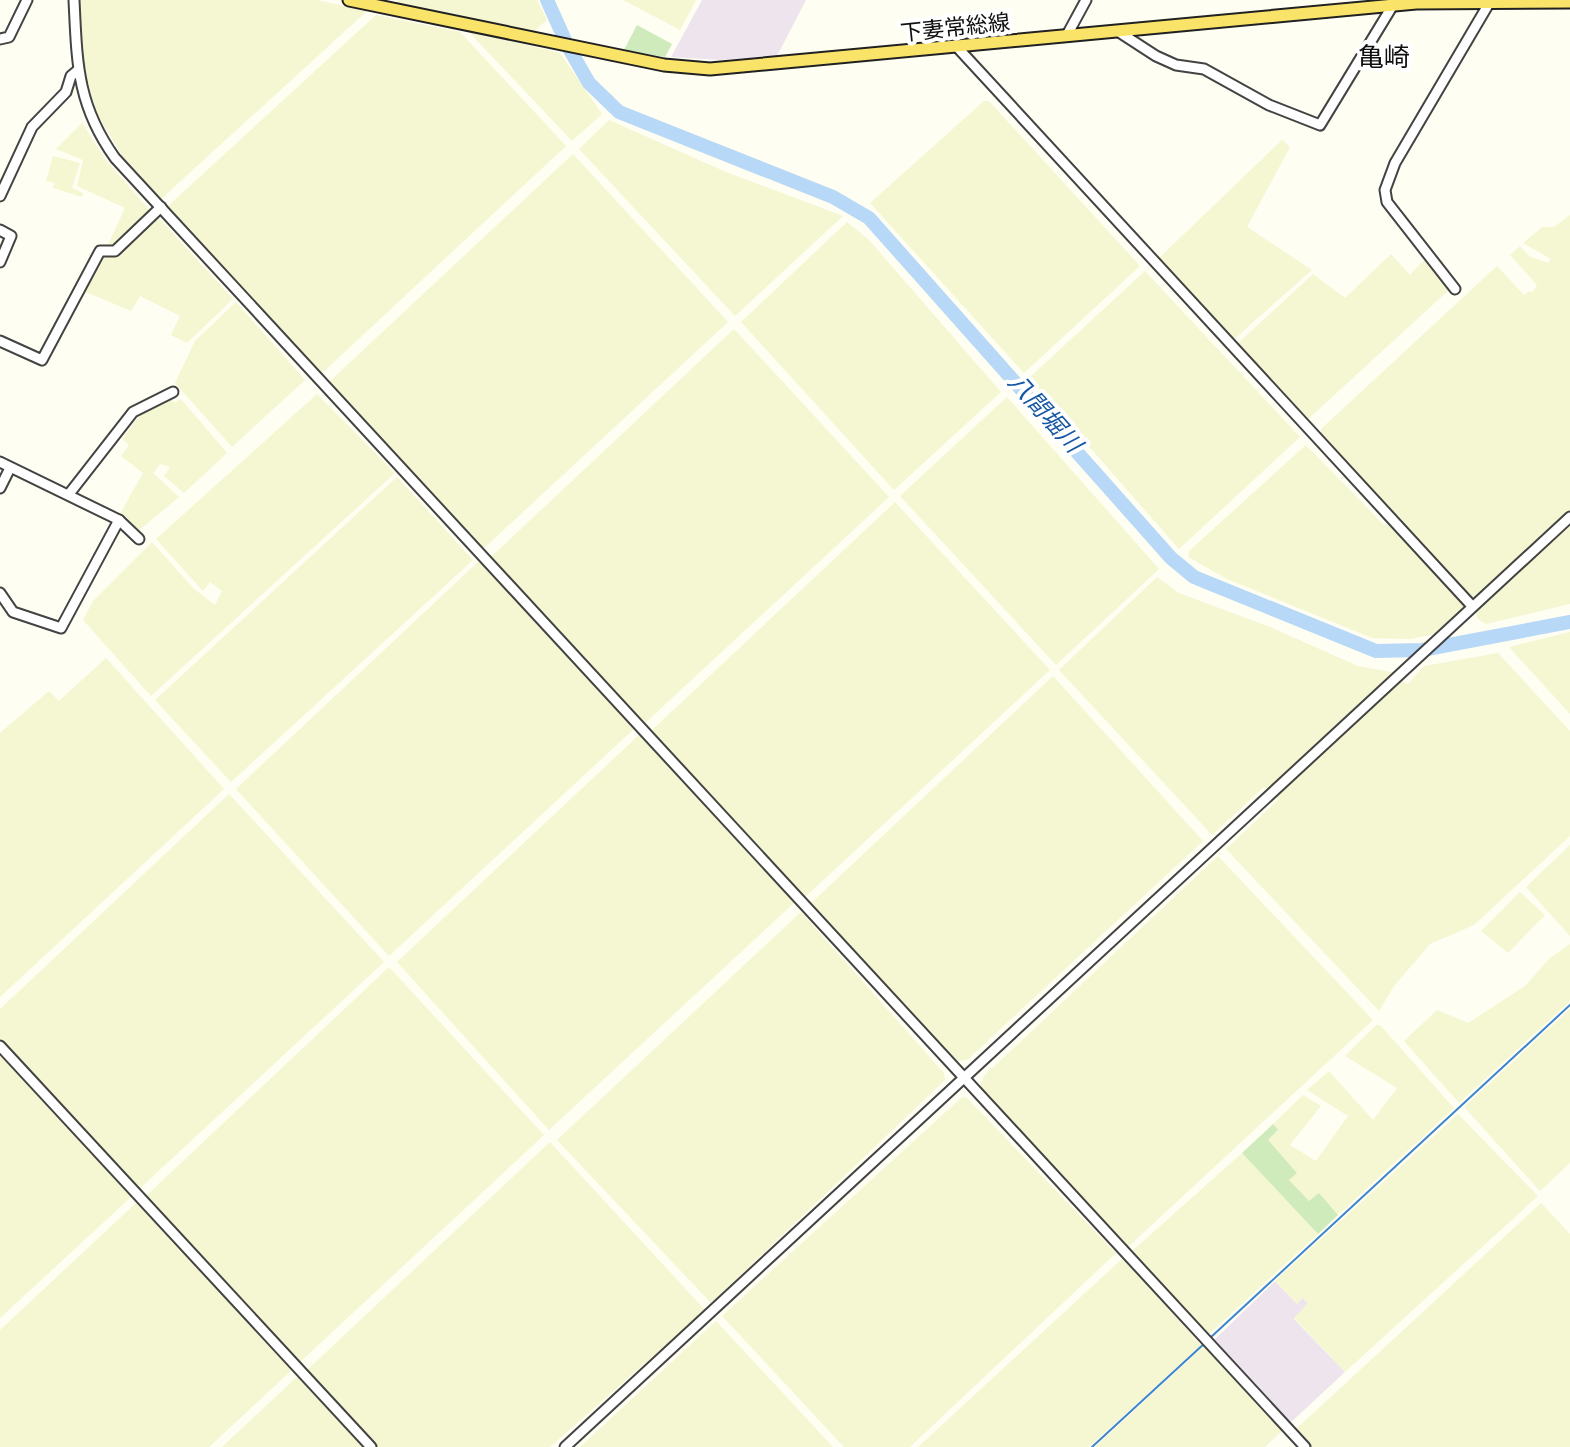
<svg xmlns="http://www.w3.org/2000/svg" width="1570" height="1447" viewBox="0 0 1570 1447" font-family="'IBM Plex Serif','Noto Sans JP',serif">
<rect width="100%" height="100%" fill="#fffef2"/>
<g fill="#eee4ee">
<path d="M702,0H806L777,56L719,60L671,57Z"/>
<path d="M1275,1281L1296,1303L1303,1298L1308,1303L1294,1319L1345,1372L1289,1424L1213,1341Z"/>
</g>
<g fill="#f5f6d2">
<path d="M79,0H317L367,11L161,199L122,155L98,116L83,66Z"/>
<path d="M398,0H537L547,20L534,31L397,3Z"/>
<path d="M623,0H696L680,30Z"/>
<path d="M376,15L460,32L566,146L321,374L168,206Z"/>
<path d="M468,31L560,53L602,114L572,141Z"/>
<path d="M984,101H989L1140,266L1024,373L870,203Z"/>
<path d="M609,120L726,172L843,216L735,316L579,149Z"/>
<path d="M82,123L105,159L152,213L117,247H107L125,208L77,186L83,160L56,149Z"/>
<path d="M1282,140L1290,147L1247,227L1312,270L1232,341L1158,259Z"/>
<path d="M573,154L728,322L482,550L329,382Z"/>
<path d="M53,156L80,163L72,188L83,193L82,197L53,188L55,183L46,181Z"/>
<path d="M1570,215V513L1472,599L1321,435V429L1497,266L1524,295L1529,291L1532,293L1537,285L1510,255L1520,246L1529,256L1548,263L1551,259L1523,243L1542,227H1554Z"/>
<path d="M157,216L233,299L187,343L171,335L180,316L140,296L131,311L86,292L84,297L79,295L101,255L116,256Z"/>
<path d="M847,222L869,240L1001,392L894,490L741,322Z"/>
<path d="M1391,254L1410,275L1426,258L1450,289L1307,420L1236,345L1313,274L1345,298Z"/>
<path d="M1145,271L1300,437L1179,549L1029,378Z"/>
<path d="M236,302L305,380L232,447L175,383L195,341Z"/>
<path d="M734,329L889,497L643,725L491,557Z"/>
<path d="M317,394L395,473L151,696L83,620L93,601L152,542L193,588L215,605L222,591L210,582L203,591L156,539Z"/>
<path d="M1007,397L1159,569L1056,665L900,496Z"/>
<path d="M171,399L175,403L181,399L227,453L184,493L164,476L170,467L160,464L153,473L179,497L137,532L120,514L143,473L121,456L129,445L122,439L141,414Z"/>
<path d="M1306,445L1384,525L1388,523L1465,606L1440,633L1410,639L1372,638L1227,579L1188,557L1189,551Z"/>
<path d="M397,477L473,560L231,782L155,700Z"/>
<path d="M895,502L1050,670L804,898L651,731Z"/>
<path d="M1570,525V604L1486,624L1478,619L1476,613L1481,607Z"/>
<path d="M480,560L635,728L389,956L236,789Z"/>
<path d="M1157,577L1179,593L1270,627L1358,666L1396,673L1269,791L1264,787L1212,835L1059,670Z"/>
<path d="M1570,632V714L1509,647Z"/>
<path d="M1498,653L1570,731V836L1474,925L1430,944L1394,986L1379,1011L1226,849L1278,800L1275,795L1400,681L1408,684L1424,666Z"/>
<path d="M106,658L224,789L0,997V733L49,691L59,701Z"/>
<path d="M1053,676L1203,841L967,1060L957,1061L809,905Z"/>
<path d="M640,734L795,902L549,1130L397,962Z"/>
<path d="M229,794L384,962L138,1190L0,1038V1009Z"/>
<path d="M1570,845V936L1526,887Z"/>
<path d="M1218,856L1373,1020L1127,1248L980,1087L984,1076Z"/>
<path d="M1520,892L1545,915L1508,953L1481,931Z"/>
<path d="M801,912L944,1073L945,1080L711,1303L557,1140Z"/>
<path d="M1570,944V1001L1459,1103L1404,1041L1437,1010L1468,1023L1525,986L1550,958Z"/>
<path d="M389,967L544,1135L299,1363L146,1196Z"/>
<path d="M1570,1009V1163L1540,1191L1464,1107Z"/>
<path d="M1376,1025H1380L1454,1108L1338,1215L1319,1193L1309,1201L1289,1180L1297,1173L1267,1140L1278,1131L1273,1124L1303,1095L1321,1106L1290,1145L1316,1161L1348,1116L1307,1090L1329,1071L1373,1120L1397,1088L1345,1056Z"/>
<path d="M0,1052L132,1196L0,1318Z"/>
<path d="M966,1097L1116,1253L910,1447H844L722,1316L961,1098Z"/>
<path d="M1458,1114L1538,1196L1345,1372L1294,1318L1308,1303L1303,1298L1297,1304L1275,1281Z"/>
<path d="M550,1142L705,1310L550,1447H376L306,1371Z"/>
<path d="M1242,1153L1318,1234L1208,1335L1131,1252Z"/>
<path d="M137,1202L292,1370L209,1447H0V1330Z"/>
<path d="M1541,1203L1570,1234V1447H1312L1296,1429Z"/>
<path d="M1123,1258L1201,1345L1089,1447H918Z"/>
<path d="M716,1321L833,1447H580Z"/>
<path d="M1205,1345L1282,1431L1265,1447H1095Z"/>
<path d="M299,1375L366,1447H222Z"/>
</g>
<g fill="#cfeabb">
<path d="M637,25L672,44L665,57L624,50Z"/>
<path d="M1273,1124L1278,1130L1268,1140L1297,1173L1289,1180L1309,1201L1319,1193L1338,1215L1318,1234L1242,1153Z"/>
</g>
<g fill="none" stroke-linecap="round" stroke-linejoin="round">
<g stroke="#3d86ce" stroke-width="2">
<path d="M1210,1338L1570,1005"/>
<path d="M1092,1447L1206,1342"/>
</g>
<g stroke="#b7d8f7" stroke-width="14">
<path d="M547,0L565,40"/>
<path d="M570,50L589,83L619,112L833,197L869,218L1171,558L1194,577L1376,651L1422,650L1570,622"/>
</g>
<g stroke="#434343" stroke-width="13">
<g id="minor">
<path d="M74,0C77,63 77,105 115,158L1305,1447"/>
<path d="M1119,32L1156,56L1176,65L1204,69L1269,105L1320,125L1393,5"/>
<path d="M1067,35L1086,0"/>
<path d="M0,39L9,37L27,0"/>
<path d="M957,47L1472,606"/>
<path d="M0,196L32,127L66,92L71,76L77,71"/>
<path d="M0,230L11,236L0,262"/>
<path d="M1455,289L1387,202L1385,190L1395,163L1491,0"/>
<path d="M0,341L42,360L100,251H115L161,207"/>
<path d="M0,462L119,520L139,539"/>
<path d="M0,488L10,468"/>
<path d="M69,494L133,412L173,392"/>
<path d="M0,593L13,612L61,628L119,520"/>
<path d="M0,1046L371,1447"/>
<path d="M565,1447L1570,517"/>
</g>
</g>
<g stroke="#212121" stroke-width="15">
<path id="major" d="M349,0L664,65L710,69L1416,3L1570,2"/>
</g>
<use href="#minor" stroke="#fff" stroke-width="9"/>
<use href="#major" stroke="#f9e469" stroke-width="11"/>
</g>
<g text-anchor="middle" stroke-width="8" stroke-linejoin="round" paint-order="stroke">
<g font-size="22" fill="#101010" stroke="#fff">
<text transform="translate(955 27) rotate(-6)" y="8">下妻常総線</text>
</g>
<g font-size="24" font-style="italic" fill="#1758a4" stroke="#fff">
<text transform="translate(1045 413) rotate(48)" y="8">八間堀川</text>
</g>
<g font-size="26" fill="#101010" stroke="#fff">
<text x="1384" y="66">亀崎</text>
</g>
</g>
</svg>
